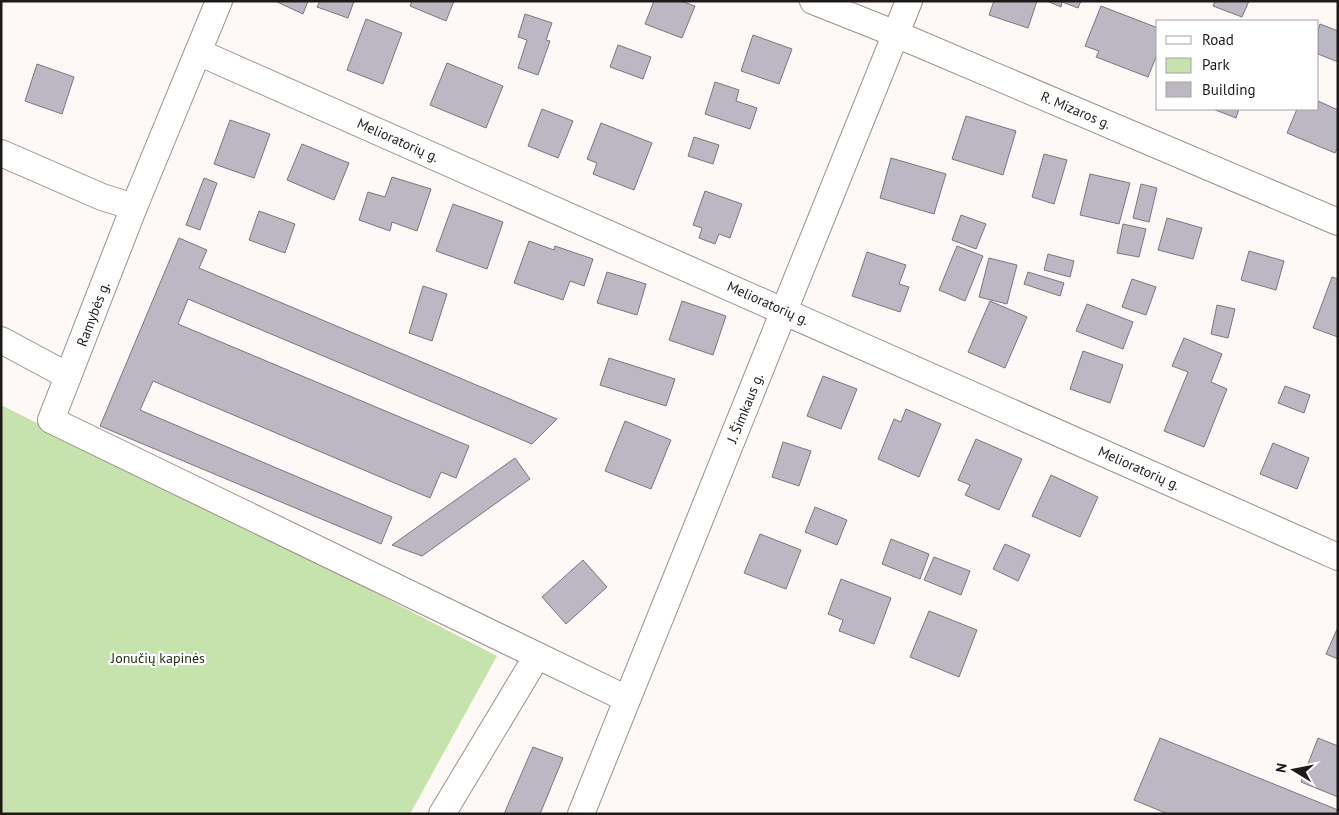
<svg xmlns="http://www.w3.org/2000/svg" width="1339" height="815" viewBox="0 0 1339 815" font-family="'PT Sans',sans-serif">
<rect width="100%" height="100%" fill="#fef9f7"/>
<path fill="#c6e3ad" d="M1,405L343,576L497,656L410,814H1Z"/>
<g fill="#bcb8c3" stroke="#7a7680">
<path d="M275,1H308L303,14Z"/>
<path d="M320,1H354L348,18L317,7Z"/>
<path d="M412,1H454L446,21L410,6Z"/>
<path d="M654,1H681L695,6L682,38L645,24Z"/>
<path d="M994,1H1037L1028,28L989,15Z"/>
<path d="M1047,1H1081L1078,8L1062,2L1061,7Z"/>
<path d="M1215,1H1249L1242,17L1213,6Z"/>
<path d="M1101,6L1158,28V52L1148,77L1096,57L1099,51L1085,46Z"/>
<path d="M525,14L552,23L546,40L550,41L538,75L518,68L527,40L518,37Z"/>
<path d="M366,19L402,33L383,84L347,70Z"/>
<path d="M1320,24L1338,31V62L1318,54V31Z"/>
<path d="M753,35L792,49L779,84L741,71Z"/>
<path d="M618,45L651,57L643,79L610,67Z"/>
<path d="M447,63L503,86L486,128L430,105Z"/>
<path d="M37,64L74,77L62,114L25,101Z"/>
<path d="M715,82L739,90L736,101L757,108L750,129L705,114Z"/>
<path d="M1318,101L1338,110V147L1335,153L1287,133L1297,109H1318Z"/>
<path d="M542,109L573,121L558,158L528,146Z"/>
<path d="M1213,109H1239L1236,118Z"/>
<path d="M966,116L1016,131L1003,175L952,159Z"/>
<path d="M230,120L270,134L254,178L214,164Z"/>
<path d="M601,123L652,143L634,190L593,174L597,163L587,159Z"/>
<path d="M694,137L719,145L713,164L688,156Z"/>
<path d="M302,144L349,163L334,200L287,180Z"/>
<path d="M1044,154L1067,160L1054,204L1032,197Z"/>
<path d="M891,158L946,174L934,214L880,198Z"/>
<path d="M1090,174L1130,183L1119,224L1080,215Z"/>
<path d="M392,177L431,189L417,231L392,222L390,231L359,220L368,192L385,197Z"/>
<path d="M204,178L217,183L200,230L186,225Z"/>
<path d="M1141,184L1157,188L1149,222L1133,218Z"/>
<path d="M705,191L742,204L730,238L719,234L715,244L699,238L702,228L693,225Z"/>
<path d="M453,204L503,222L487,269L436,251Z"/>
<path d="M259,211L295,224L285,253L249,240Z"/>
<path d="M961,215L986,224L976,249L952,240Z"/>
<path d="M1167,218L1202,228L1193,259L1158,250Z"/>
<path d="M1123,224L1146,229L1139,257L1117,253Z"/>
<path d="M179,238L207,250L199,268L557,419L532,444L188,299L178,324L469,446L456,478L441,472L430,498L153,381L140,410L392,517L381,544L100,426Z"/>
<path d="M529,241L554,250L555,246L593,259L584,286L570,281L563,300L514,283Z"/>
<path d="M957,246L983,256L965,301L939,290Z"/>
<path d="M1249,251L1284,261L1276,290L1241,280Z"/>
<path d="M867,252L906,265L899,284L909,287L900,312L852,296Z"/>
<path d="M1048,254L1074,261L1070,277L1044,270Z"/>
<path d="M989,258L1017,265L1007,304L979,297Z"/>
<path d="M607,272L646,284L637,315L597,303Z"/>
<path d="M1028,272L1064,283L1060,296L1024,284Z"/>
<path d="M1332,277L1338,279V337L1313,328Z"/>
<path d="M1132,279L1156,287L1146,315L1122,307Z"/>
<path d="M423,286L447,294L432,341L409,333Z"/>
<path d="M682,301L726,316L713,355L669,340Z"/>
<path d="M990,301L1027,317L1005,368L968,352Z"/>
<path d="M1087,304L1133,322L1123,349L1076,331Z"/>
<path d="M1217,305L1235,309L1228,338L1211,334Z"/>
<path d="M1184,338L1222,354L1211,382L1227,389L1204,447L1164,431L1188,372L1172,366Z"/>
<path d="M1083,351L1123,365L1110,403L1070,389Z"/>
<path d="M609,358L675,379L666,406L600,385Z"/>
<path d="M823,376L857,389L841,429L807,416Z"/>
<path d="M1285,386L1310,395L1304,413L1278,403Z"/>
<path d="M906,409L941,424L919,477L878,459L894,419L901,422Z"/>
<path d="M625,421L671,440L651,489L605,471Z"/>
<path d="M976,439L1022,459L999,510L965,495L970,485L958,480Z"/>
<path d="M783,442L811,451L799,486L772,477Z"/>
<path d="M1273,443L1309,458L1297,489L1260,474Z"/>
<path d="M515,458L530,479L422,556L392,545Z"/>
<path d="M1051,475L1098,497L1080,537L1032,516Z"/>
<path d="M815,507L847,520L837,545L805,532Z"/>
<path d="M760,534L801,550L786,589L744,573Z"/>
<path d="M891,539L929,554L920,579L882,564Z"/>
<path d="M1005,544L1030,555L1018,581L993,569Z"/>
<path d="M934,557L970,571L961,595L924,580Z"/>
<path d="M583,560L607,587L566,624L542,597Z"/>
<path d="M841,579L891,598L874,644L839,631L843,620L828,614Z"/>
<path d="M929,611L977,630L959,677L910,657Z"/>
<path d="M1338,627V659L1326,654Z"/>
<path d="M1160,738L1338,810V814H1168L1134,800Z"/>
<path d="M1318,738L1338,746V797L1301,782Z"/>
<path d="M533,747L563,758L540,814H504Z"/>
</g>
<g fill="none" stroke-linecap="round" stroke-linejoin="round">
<g stroke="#9a8f8a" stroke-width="28">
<g id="minor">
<path d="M219,1L134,207L51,420L627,699"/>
<path d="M813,1L896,34L1338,222"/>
<path d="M198,52L1338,557"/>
<path d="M1,153L102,197L134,207"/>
<path d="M1,340L68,376"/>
<path d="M442,814L537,656"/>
<path d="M581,814L909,1"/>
</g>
</g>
<use href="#minor" stroke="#fff" stroke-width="26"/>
</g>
<g text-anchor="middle" stroke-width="4.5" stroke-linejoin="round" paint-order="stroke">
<g font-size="14" fill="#1f1a19" stroke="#fff">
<text transform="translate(1076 110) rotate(23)" y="5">R. Mizaros g.</text>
<text transform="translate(398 140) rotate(24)" y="5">Melioratorių g.</text>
<text transform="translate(768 303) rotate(24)" y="5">Melioratorių g.</text>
<text transform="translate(93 314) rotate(-69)" y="5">Ramybės g.</text>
<text transform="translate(745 408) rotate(-68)" y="5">J. Šimkaus g.</text>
<text transform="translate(1139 468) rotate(24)" y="5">Melioratorių g.</text>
</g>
<g font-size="14" fill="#213010" stroke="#fff">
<text x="158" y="663">Jonučių kapinės</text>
</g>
</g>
<rect width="1339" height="815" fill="none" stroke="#1f1a19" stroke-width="5"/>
<rect x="1156" y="20" width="162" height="90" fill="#ffffff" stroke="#a5a3a3"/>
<rect x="1166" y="36" width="25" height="8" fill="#ffffff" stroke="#a5a3a3"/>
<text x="1202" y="45" font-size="15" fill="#1f1a19">Road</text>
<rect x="1166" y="58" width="25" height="15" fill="#c6e3ad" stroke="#a5a3a3"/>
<text x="1202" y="70" font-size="15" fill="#1f1a19">Park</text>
<rect x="1166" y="82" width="25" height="15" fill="#bcb8c3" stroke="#a5a3a3"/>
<text x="1202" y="95" font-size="15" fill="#1f1a19">Building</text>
<g transform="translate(1294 770) rotate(280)" stroke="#ffffff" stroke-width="4" paint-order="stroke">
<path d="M0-4L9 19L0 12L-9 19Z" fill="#1f1a19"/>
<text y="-8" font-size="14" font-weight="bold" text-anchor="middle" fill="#1f1a19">N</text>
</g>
</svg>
